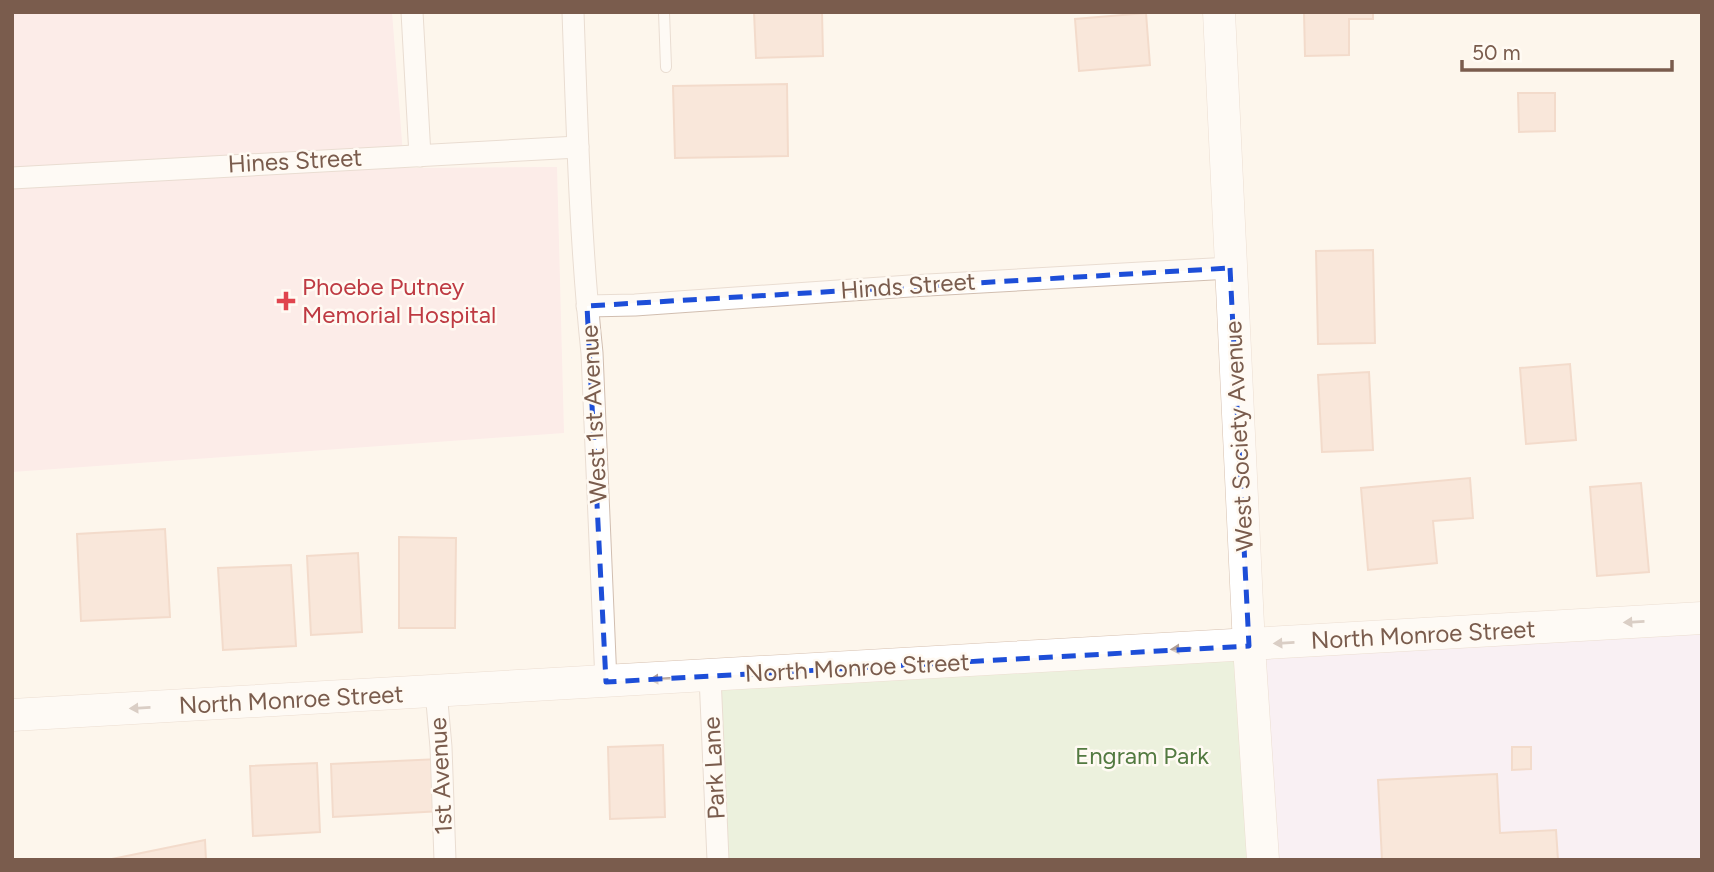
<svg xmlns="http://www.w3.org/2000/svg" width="1714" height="872" viewBox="0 0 1714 872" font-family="Figtree,sans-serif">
<rect width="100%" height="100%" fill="#fdf6ec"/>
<path fill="#f3e8fa" d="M1702,623V860H1266L1251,647Z"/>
<path fill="#fbdfe3" d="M12,12H392L404,168L557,167L564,433L12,472Z"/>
<path fill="#d8ecc9" d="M1247,647L1261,860H722L713,678Z"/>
<g fill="#f3d5c3" stroke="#e6bba3" stroke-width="2">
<path d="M754,12H822L823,56L756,58Z"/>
<path d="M1304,12H1373V19H1349V55L1305,56Z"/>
<path d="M1146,13L1150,65L1079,71L1075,19Z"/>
<path d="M787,84L788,156L675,158L673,86Z"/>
<path d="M1518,93H1555V131L1519,132Z"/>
<path d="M1373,250L1375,343L1318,344L1316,251Z"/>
<path d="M1570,364L1576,440L1526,444L1520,368Z"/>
<path d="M1369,372L1373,450L1322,452L1318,375Z"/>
<path d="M1470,478L1473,518L1433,521L1437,563L1368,570L1361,488Z"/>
<path d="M1641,483L1649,572L1597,576L1590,487Z"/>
<path d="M165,529L170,617L81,621L77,534Z"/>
<path d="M399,537L456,538L455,628H399Z"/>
<path d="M358,553L362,632L311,635L307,556Z"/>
<path d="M291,565L296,646L223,650L218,568Z"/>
<path d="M663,745L665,817L610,819L608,747Z"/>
<path d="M1512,747H1531V769L1512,770Z"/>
<path d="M439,759L442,811L333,817L331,764Z"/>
<path d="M317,763L320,832L253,836L250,766Z"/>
<path d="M1497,774L1500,833L1556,830L1558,860H1382L1378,780Z"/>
<path d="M205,840L206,860H107Z"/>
</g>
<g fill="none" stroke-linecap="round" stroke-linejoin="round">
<g stroke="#d1beb0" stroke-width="12">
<path id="lane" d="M664,12L666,67"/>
</g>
<g stroke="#d1beb0" stroke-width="23">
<g id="street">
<path d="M412,12L420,156"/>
<path d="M573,12C577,126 580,240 592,353L606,682"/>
<path d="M12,178L578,147"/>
<path d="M587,306L635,305L910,286L1230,268"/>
<path d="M710,676L718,860"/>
<path d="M436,691L441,747L445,860"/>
</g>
</g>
<g stroke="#d6c0b0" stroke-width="33">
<g id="secondary">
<path d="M1219,12L1249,646L1263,860"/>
<path d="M12,715L1702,618"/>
</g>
</g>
<use href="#lane" stroke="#fff" stroke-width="10"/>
<use href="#street" stroke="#fff" stroke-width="21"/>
<use href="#secondary" stroke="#fff" stroke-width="32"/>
</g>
<defs><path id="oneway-solid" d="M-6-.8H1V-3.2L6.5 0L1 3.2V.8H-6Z" transform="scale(1.75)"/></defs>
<g fill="#af9d94">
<use href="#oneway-solid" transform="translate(1634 622) rotate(177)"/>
<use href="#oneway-solid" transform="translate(1284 643) rotate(177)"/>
<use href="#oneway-solid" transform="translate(1181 649) rotate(177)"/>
<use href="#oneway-solid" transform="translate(660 679) rotate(177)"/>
<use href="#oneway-solid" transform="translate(140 708) rotate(177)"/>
</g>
<path d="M0 0H1714V872H0ZM1230,268L1249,646L606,682L587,306Z" fill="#fdf6ec" fill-opacity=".55" fill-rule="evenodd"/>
<path fill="none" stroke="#1d4ed8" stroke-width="5" stroke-dasharray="14 9" stroke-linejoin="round" d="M1230,268L1249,646L606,682L587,306Z"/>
<path fill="#e0444e" stroke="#fffaf3" stroke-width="2.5" d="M282.5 290.5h7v7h7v7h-7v7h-7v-7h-7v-7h7z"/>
<g text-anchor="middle" stroke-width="5" stroke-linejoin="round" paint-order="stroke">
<g font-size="24" fill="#7a5c4d" stroke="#fffaf3">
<text transform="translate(295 161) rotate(-3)" y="8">Hines Street</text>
<text transform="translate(908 286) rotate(-4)" y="8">Hinds Street</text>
<text transform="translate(594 414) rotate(-93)" y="8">West 1st Avenue</text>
<text transform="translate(1239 436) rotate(-93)" y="8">West Society Avenue</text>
<text transform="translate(1423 635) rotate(-3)" y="8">North Monroe Street</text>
<text transform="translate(857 668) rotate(-3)" y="8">North Monroe Street</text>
<text transform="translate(291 700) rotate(-3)" y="8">North Monroe Street</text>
<text transform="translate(714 768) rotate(-93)" y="8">Park Lane</text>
<text transform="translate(441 776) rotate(-93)" y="8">1st Avenue</text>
</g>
<g font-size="24" fill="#be3a42" stroke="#fffaf3" text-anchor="start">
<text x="302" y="295">Phoebe Putney<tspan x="302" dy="28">Memorial Hospital</tspan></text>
</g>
<g font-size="24" fill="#537a41" stroke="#fffaf3">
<text x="1142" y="764">Engram Park</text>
</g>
</g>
<rect width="1714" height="872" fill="none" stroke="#7a5c4d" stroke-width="28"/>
<path d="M1462 60v10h210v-10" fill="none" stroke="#7a5c4d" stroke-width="3.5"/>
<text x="1472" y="60" font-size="21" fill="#7a5c4d" stroke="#fffaf3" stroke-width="5" paint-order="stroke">50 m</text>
</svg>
